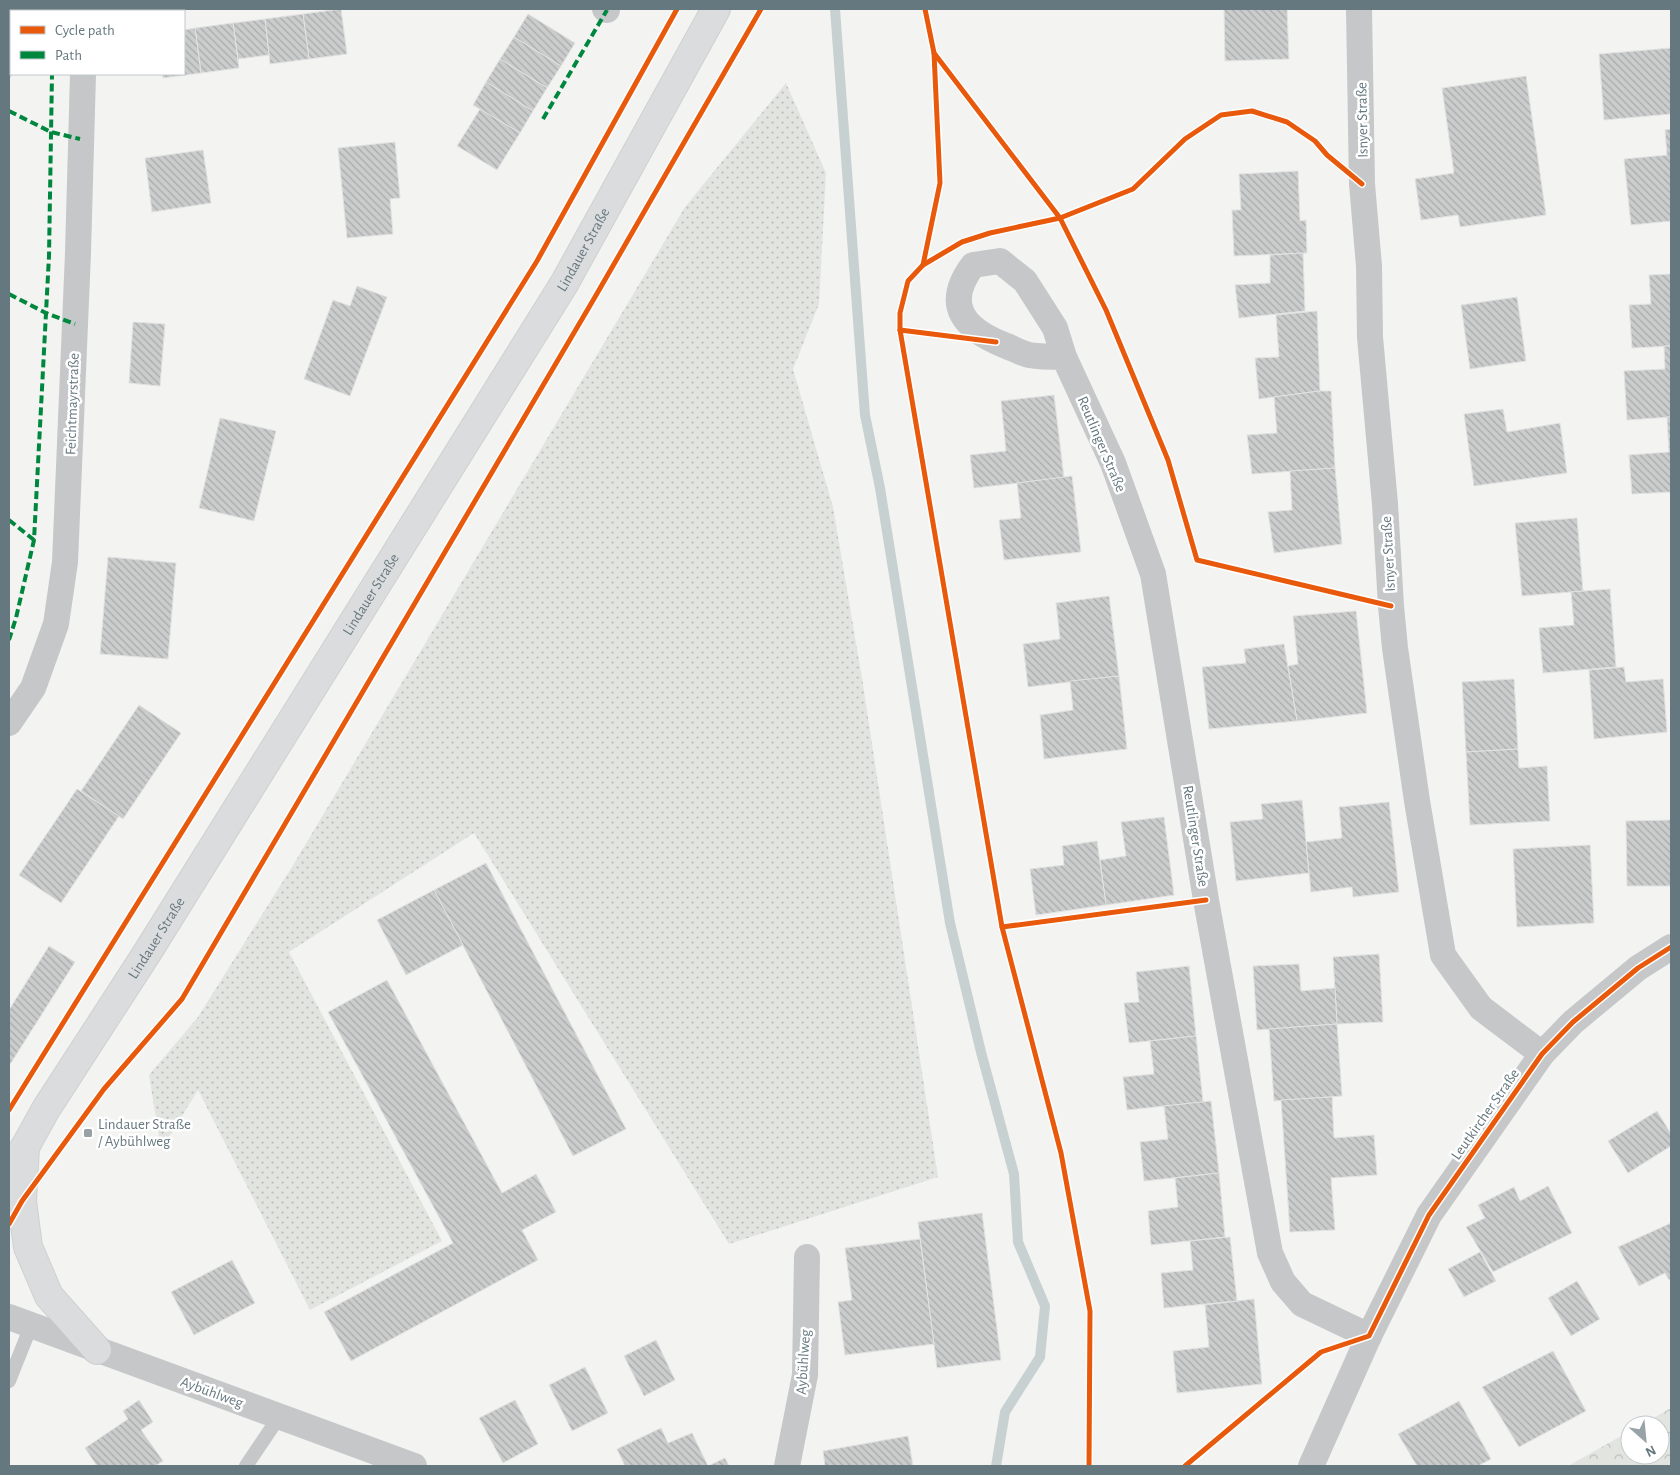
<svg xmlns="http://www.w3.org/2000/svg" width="1680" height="1475" viewBox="0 0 1680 1475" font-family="'Alegreya Sans',sans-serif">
<defs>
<pattern id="grass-dots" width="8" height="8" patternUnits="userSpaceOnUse" patternTransform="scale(1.25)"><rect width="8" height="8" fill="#e2e5df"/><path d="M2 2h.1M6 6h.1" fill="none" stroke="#bbbeba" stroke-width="1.8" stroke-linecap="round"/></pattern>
<pattern id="park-crowns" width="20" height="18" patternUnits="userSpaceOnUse" patternTransform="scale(1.25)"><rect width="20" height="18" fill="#e2e5df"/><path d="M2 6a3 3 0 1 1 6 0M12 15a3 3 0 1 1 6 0" fill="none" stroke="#bbbeba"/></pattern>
<pattern id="building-back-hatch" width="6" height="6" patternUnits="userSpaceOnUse" patternTransform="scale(1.25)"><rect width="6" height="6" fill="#cbcccc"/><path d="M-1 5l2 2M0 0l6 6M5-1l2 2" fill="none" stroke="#a9aaab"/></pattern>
</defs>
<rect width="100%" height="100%" fill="#f3f3f2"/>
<path fill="url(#grass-dots)" d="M786,83L826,173L819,304L793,369L833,507L862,678L938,1177L729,1244L474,833L289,952L442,1241L310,1310L198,1090L161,1150L149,1075L198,1017L295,862L685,207Z"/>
<path fill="url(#park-crowns)" d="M1671,1408V1466H1568L1630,1431V1455H1660V1425H1641Z"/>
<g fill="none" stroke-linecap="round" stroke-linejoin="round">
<path stroke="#c7d1d2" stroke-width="10" d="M835,9L865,415L880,488L950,923L981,1052L1014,1174L1018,1242L1045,1306L1040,1357L1005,1412L996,1466"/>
</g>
<g fill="url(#building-back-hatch)" stroke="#e2e2e2">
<path d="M341,9L347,54L309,59L303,14Z"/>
<path d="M1224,9H1287L1289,59L1225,61Z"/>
<path d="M303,14L309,59L270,64L265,19Z"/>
<path d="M528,14L575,43L561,66L514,37Z"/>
<path d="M265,19L269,55L238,59L233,23Z"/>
<path d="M233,23L239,68L201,73L195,28Z"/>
<path d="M195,28L201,73L163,78L162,74H184V30Z"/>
<path d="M514,37L561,66L547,88L500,59Z"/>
<path d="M1671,48V114L1604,120L1599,54Z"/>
<path d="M500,59L547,88L533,111L486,82Z"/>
<path d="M9,60L11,61V74H13L9,79Z"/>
<path d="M1526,76L1546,215L1460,227L1458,215L1421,220L1415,179L1454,173L1442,88Z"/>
<path d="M486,82L533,111L520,133L473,105Z"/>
<path d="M480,109L520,133L497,170L457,146Z"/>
<path d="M1671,129V221L1631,225L1624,159L1667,155L1665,130Z"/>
<path d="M395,142L400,198L390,199L393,234L347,238L338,148Z"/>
<path d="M203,150L211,203L152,212L145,158Z"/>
<path d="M1298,171L1300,221L1306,220L1307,253L1234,256L1232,210H1241L1239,174Z"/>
<path d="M1303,253L1305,311L1239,318L1235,285L1270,283V255Z"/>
<path d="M1671,274V346L1632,348L1629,305L1651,304L1649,275Z"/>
<path d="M357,286L387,297L350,396L304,379L333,300L350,306Z"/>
<path d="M1517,297L1526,361L1470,369L1461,305Z"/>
<path d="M1317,311L1320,391L1259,399L1255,358L1279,357L1276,315Z"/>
<path d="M133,322L165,324L160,386L129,383Z"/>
<path d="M1664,346H1671V417L1627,420L1624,371L1665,369Z"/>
<path d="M1320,391H1331L1335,468L1252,474L1247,435L1277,433L1274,397Z"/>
<path d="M1054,395L1064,478L974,488L970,455L1006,451L1001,401Z"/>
<path d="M1503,409L1507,432L1560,423L1567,473L1474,486L1464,414Z"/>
<path d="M1667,417H1671V492L1632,494L1629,455L1669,452Z"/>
<path d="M220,418L276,431L254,521L199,508Z"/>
<path d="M1335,468L1342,544L1274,553L1268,512L1292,510L1290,471Z"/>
<path d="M1072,476L1081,552L1004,560L999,520L1021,518L1017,483Z"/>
<path d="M1577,518L1583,591L1522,596L1515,523Z"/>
<path d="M108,557L176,563L168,659L100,654Z"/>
<path d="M1610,589L1616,667L1543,673L1539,628L1574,625L1571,592Z"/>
<path d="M1109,596L1119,676L1028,687L1023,644L1060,639L1056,603Z"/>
<path d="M1356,611L1367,713L1297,721L1288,666L1298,664L1293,616Z"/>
<path d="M1284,644L1297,721L1209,729L1202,667L1246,663L1244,649Z"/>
<path d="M1624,667L1626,682L1663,679L1667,732L1594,739L1589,670Z"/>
<path d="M1119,676L1127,749L1044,759L1040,715L1073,710L1070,681Z"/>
<path d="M1514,679L1518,749L1466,752L1462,682Z"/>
<path d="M139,705L181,733L123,819L81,791Z"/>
<path d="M1518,749L1519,768L1547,766L1550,821L1470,825L1466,752Z"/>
<path d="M77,789L119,816L61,903L19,875Z"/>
<path d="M1302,800L1309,873L1236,881L1230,822L1263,819L1261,804Z"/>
<path d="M1389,802L1399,892L1353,897L1352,887L1311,892L1306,842L1342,838L1339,807Z"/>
<path d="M1164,817L1174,895L1106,905L1100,860L1126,856L1121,822Z"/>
<path d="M1671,820V886H1627L1626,821Z"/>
<path d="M1097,841L1106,905L1036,915L1030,869L1064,865L1062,846Z"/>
<path d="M1590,845L1594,923L1517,927L1513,849Z"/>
<path d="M486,863L626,1129L573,1156L434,890Z"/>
<path d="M434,890L463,945L406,975L377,920Z"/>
<path d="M49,946L75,962L9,1066V1010Z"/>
<path d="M1379,954L1383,1022L1337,1024L1333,957Z"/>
<path d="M1299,964L1301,991L1335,988L1337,1024L1257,1030L1253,966Z"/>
<path d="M1189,966L1196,1036L1129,1043L1124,1003L1139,1002L1136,972Z"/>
<path d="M387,980L502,1193L536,1174L556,1212L522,1230L538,1260L351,1361L324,1312L453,1243L328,1012Z"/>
<path d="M1337,1024L1342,1096L1274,1101L1269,1029Z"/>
<path d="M1196,1036L1203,1102L1127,1110L1123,1077L1154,1074L1150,1041Z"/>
<path d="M1332,1097L1334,1138L1374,1135L1377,1175L1331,1178L1335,1230L1290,1232L1281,1100Z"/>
<path d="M1211,1101L1219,1173L1144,1181L1140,1142L1168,1139L1164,1106Z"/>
<path d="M1657,1111L1671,1134V1146L1628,1173L1608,1141Z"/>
<path d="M1219,1173L1225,1237L1151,1245L1148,1211L1178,1207L1175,1178Z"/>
<path d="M1548,1186L1572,1233L1493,1272L1466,1227L1485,1218L1478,1205L1514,1187L1520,1201Z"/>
<path d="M982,1213L1001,1360L937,1368L918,1222Z"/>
<path d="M1671,1223V1278L1669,1280L1665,1273L1639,1286L1618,1247Z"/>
<path d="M1230,1237L1237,1301L1164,1308L1161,1273L1193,1270L1190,1241Z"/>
<path d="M920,1239L934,1344L845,1355L838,1302L852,1300L845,1248Z"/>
<path d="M1480,1252L1496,1281L1464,1297L1448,1269Z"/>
<path d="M232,1260L255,1303L194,1335L171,1292Z"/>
<path d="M1577,1281L1600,1319L1571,1336L1548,1298Z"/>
<path d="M1254,1299L1262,1384L1177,1393L1173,1351L1209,1347L1205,1305Z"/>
<path d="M656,1340L675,1380L644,1396L624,1356Z"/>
<path d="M1553,1351L1586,1411L1519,1447L1482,1387Z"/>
<path d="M585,1367L608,1413L572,1431L549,1385Z"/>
<path d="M139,1400L153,1422L141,1430L163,1461L155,1466H97L85,1448L128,1419L123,1411Z"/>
<path d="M515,1400L538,1444L503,1463L479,1418Z"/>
<path d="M1459,1401L1491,1459L1478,1466H1417L1398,1434Z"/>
<path d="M661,1428L668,1443L692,1433L708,1466H625L617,1449Z"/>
<path d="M908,1436L913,1466H825L823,1451Z"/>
<path d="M725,1458L729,1466H707H708Z"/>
</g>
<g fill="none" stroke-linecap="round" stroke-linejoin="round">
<g stroke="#cfd0d0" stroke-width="30">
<g id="secondary">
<path d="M25,1147L22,1201L28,1247L49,1296L97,1350"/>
<path id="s1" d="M9,1170L25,1147L46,1109L147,953L564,284L716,9"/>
</g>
</g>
<g stroke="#c5c7c8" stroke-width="14">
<path d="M9,1381L31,1326"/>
<path d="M246,1466L279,1417"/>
</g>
<g stroke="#c5c7c8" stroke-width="26">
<path d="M605,9L607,10"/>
<path d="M1359,9L1362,184L1369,266L1370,337L1385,504L1391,606L1395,648L1417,801L1443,955L1481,1008L1542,1054"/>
<path d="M83,11V9"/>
<path d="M1064,357C1053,357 1041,357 1029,355C1021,353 1012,348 1004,345C964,329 943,305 973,265L1000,261L1025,281L1055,328L1064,357L1113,463L1153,574L1206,900L1270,1253L1283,1282L1302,1304L1369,1336"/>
<path d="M9,723L33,688L56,624L65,562L78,253L83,74"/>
<path d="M9,1317L414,1466"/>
<path d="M787,1466L805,1375L807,1257"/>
<path d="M1311,1466L1369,1336L1429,1215L1542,1054L1573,1022L1638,968L1671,947"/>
</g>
<use href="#secondary" stroke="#dbdcdd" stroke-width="28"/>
<g stroke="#00873e" stroke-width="4" stroke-dasharray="8 4" stroke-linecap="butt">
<path d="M53,11V9"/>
<path d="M9,111L51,132L80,139"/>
<path d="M543,119L607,10"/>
<path d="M9,294L46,313L75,324"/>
<path d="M9,520L34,540"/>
<path d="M9,640L16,618L34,540L49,256L52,74"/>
</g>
<g stroke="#fff" stroke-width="8">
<g id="cycleway">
<path d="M925,9L934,53L940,183L923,265L908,281L900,313V330L1002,927L1061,1153L1090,1311L1089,1466"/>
<path d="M934,53L1060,218L1106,310L1168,460L1197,560L1391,606"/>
<path d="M923,265L962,242L990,233L1060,218L1133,189L1185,139L1221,115L1252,111L1287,122L1315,141L1327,155L1362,184"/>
<path d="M900,330L996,342"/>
<path d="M1002,927L1206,900"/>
<path d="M9,1110L537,261L677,9"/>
<path d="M9,1224L22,1201L104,1089L182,999L595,297L761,9"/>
<path d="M1185,1466L1321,1352L1369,1336L1429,1215L1542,1054L1573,1022L1638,968L1671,947"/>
</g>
</g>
<use href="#cycleway" stroke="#e8590c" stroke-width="5"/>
</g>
<rect fill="#97a3a7" stroke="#fff" stroke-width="2" x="83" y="1128" width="10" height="10" rx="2.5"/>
<g text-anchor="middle" stroke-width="5" stroke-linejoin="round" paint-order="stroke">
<g font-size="15" fill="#66787f" stroke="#fff">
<text transform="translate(1362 120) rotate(-91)" y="5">Isnyer Straße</text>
<text dy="5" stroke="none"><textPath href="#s1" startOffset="1085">Lindauer Straße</textPath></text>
<text transform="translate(72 404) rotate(-88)" y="5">Feichtmayrstraße</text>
<text transform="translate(1102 444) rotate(67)" y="5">Reutlinger Straße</text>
<text transform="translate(1388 554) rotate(-93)" y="5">Isnyer Straße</text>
<text dy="5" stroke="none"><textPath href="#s1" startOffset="680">Lindauer Straße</textPath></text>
<text transform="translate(1196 836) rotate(81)" y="5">Reutlinger Straße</text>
<text dy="5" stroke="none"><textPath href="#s1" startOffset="275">Lindauer Straße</textPath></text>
<text transform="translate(1485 1114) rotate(-55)" y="5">Leutkircher Straße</text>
<text transform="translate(803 1362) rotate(-86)" y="5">Aybühlweg</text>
<text transform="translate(212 1392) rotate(20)" y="5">Aybühlweg</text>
</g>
<g font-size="15" fill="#66787f" stroke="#fff" text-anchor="start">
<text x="98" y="1129">Lindauer Straße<tspan x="98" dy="17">/ Aybühlweg</tspan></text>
</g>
</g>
<rect width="1680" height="1475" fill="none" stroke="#66787f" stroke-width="20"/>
<rect x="10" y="10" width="175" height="65" fill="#ffffff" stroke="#c2c9cc"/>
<rect x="20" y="26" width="25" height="8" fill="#e8590c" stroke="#c2c9cc"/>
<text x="55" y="35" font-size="15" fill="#66787f">Cycle path</text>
<rect x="20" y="51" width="25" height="8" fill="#00873e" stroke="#c2c9cc"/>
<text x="55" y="60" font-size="15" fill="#66787f">Path</text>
<g transform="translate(1645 1440) rotate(153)"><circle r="24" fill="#ffffff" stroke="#c2c9cc"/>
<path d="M0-4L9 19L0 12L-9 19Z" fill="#97a3a7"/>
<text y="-8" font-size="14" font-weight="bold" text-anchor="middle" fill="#66787f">N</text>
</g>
</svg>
